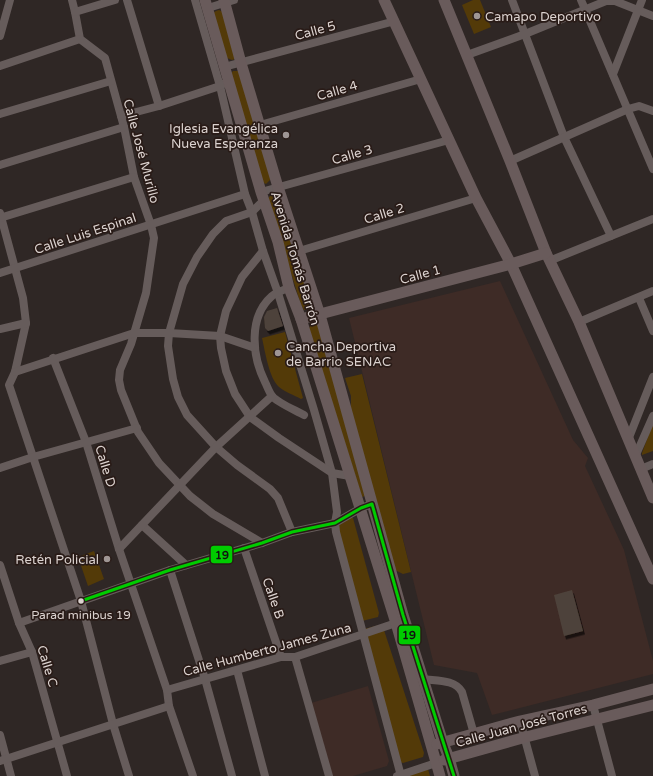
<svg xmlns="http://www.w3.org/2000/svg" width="653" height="776" viewBox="0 0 653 776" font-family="'Varela Round',sans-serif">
<defs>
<filter id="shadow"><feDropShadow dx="2" dy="3.5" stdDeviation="0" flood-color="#0009"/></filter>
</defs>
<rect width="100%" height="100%" fill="#2f2725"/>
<g fill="#3e2b26">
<path d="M500,281L573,440L588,458L585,466L624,550L653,661V674L492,715L477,673L434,665L349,318Z"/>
<path d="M368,686L389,761L387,766L353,776H332L311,703Z"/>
</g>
<g fill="#533a08">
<path d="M473,0H480L491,27L474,34L462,5Z"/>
<path d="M219,10L223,12L235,59L232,60L227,58L213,13L216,11Z"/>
<path d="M233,71H239L271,179L266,184L262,182L231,74Z"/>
<path d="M271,194H275L312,308L304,310L301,305L268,199Z"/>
<path d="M314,323H316L319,325L365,496L362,497L309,329L311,324Z"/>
<path d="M285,332L303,398L301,399C294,395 285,392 279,387C269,378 265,351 262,338Z"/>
<path d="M362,374L411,572L403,574L395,570L351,409V396L345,378Z"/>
<path d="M653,423V451L642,455V453Z"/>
<path d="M348,518H353L379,613L378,617L362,621L334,522Z"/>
<path d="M94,551L104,579L88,586L78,557Z"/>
<path d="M379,625L383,627L424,753L423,757L403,763L400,762L364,629Z"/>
<path d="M428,769L430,776H404Z"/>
</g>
<g fill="#4e423a" filter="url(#shadow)">
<path d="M277,308L283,326L268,331L265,328L264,317L267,311Z"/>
<path d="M572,590L583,631L564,636L554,595Z"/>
</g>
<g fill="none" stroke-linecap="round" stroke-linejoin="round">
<g stroke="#665c5b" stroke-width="8">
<path d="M72,0L75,12L80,39L105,58L124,127L134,177L151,225L154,238L146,293L131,344L120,370L119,380L121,390L138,432L159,463L190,496L213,514L262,543"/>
<path d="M127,0L159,106"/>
<path d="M195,0L220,86L245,194L252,212L263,251L278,293L314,410L332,473L337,512L335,523L336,532L401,776"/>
<path d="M512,0L564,137L611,236"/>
<path d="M581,0L653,169"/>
<path d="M208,8L234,0"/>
<path d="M75,12L115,0"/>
<path d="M0,36L10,0"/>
<path d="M467,55L525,34L606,1H615L653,16"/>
<path d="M0,66L80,39"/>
<path d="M224,67L395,21"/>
<path d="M613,74L642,0"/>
<path d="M0,114L111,81"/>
<path d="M121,116L159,106L220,86L223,84"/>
<path d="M260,125L421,79"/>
<path d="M510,161L628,109L639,106L653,111"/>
<path d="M0,165L124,127"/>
<path d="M261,192L449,140"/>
<path d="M264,200L252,212L226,221L213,234L197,257L183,284L169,333L168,346L173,379L178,397L187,415L216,447L237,465L270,489L278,498L292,532"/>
<path d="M0,213L23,298L26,323L15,372L9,385L81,601L113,724L129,776"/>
<path d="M0,218L134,177"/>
<path d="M263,251L242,277L226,311L220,336L221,348L226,371L235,394L250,417L279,438L332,473L350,476"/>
<path d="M299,251L476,198"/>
<path d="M549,261L653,219"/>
<path d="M0,273L245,194"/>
<path d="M289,288C283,290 277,292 272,296C248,317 252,356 265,382C267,386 269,392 272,396C278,403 295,410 304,415"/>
<path d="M639,298L653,331"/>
<path d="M579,322L653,291"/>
<path d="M0,329L26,323"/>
<path d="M53,358L86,442L119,549L167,690L169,706L193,776"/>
<path d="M15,372L134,333H169L220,336L255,348"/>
<path d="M628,440L653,377"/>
<path d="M635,457L653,416"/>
<path d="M0,468L33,457L137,428"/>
<path d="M641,469L653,464"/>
<path d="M142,525L186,565"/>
<path d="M244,548L281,657"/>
<path d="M119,549L216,447L272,396"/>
<path d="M0,565L19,623L32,652L67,776"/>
<path d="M170,570L205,679L232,776"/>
<path d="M19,623L170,570L262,543L292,532L335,523L361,508L372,504"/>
<path d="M295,657L329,776"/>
<path d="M0,661L32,652"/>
<path d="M237,670L265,776"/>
<path d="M423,679C436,681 455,679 462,692L474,734"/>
<path d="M167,690L281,657H295L396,623"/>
<path d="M593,705L612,776"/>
<path d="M520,721L535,776"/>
<path d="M0,735L11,776"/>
<path d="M0,761L169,706"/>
<path d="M397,776L436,763"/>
</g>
<g stroke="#695b5b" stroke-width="11">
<path d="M205,0L261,192L278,242L289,288L301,319L396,623L440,776"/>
<path d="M224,0L241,63L278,187L320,315L403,615L443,743L449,758L454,776"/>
<path d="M384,0L476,198L511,264L653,579"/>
<path d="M444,0L510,161L546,253L579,322L653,498"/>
<path d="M301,319L511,264L546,253"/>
<path d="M437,744L520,721L593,705L653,689"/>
<path d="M444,760L526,737L653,705"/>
</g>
<g stroke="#291b17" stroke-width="6">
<path id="bus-1" d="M81,601L170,570L262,543L292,532L335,523L361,508L372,504L403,615L454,776"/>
</g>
<use href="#bus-1" stroke="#0c0" stroke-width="3"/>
</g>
<g fill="#9f9694" stroke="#291b17" stroke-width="1.5">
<circle cx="477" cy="16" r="4"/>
<circle cx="286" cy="135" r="4"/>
<circle cx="278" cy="353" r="4"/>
<circle cx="107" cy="559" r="4"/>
</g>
<circle fill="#dbd2cf" stroke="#291b17" stroke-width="1.5" cx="81" cy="601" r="3.5"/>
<g text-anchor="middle" stroke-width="3.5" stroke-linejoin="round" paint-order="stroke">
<g font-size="12" fill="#dbd2cf" stroke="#291b17">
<text x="81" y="619">Parad minibus 19</text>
</g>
<g font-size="13" fill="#dbd2cf" stroke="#291b17" text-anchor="start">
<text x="485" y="21">Camapo Deportivo</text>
<text x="278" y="133" text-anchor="end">Iglesia Evangélica<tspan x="278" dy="15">Nueva Esperanza</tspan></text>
<text x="286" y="351">Cancha Deportiva<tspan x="286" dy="15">de Barrio SENAC</tspan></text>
<text x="99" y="564" text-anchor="end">Retén Policial</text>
</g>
<g font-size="13" fill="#dbd2cf" stroke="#291b17">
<text transform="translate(315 30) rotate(-15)" y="5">Calle 5</text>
<text transform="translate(337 90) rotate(-16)" y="5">Calle 4</text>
<text transform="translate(142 151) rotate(75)" y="5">Calle José Murillo</text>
<text transform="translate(352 154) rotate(-16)" y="5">Calle 3</text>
<text transform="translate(384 213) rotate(-17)" y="5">Calle 2</text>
<text transform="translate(85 233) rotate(-18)" y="5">Calle Luis Espinal</text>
<text transform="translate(296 258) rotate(73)" y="5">Avenida Tomás Barrón</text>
<text transform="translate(420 274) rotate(-15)" y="5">Calle 1</text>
<text transform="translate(106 466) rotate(73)" y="5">Calle D</text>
<text transform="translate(274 598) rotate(71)" y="5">Calle B</text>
<text transform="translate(267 649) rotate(-15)" y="5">Calle Humberto James Zuna</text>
<text transform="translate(48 666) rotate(73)" y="5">Calle C</text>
<text transform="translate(521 725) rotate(-15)" y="5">Calle Juan José Torres</text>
</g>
</g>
<g stroke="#291b17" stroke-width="1.5">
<rect x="210" y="545" width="23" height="19" rx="4" fill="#0c0"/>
<rect x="398" y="625" width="23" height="20" rx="4" fill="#0c0"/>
</g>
<g font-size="11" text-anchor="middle" font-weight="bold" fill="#111">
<text x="222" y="559">19</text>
<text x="409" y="639">19</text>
</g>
</svg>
